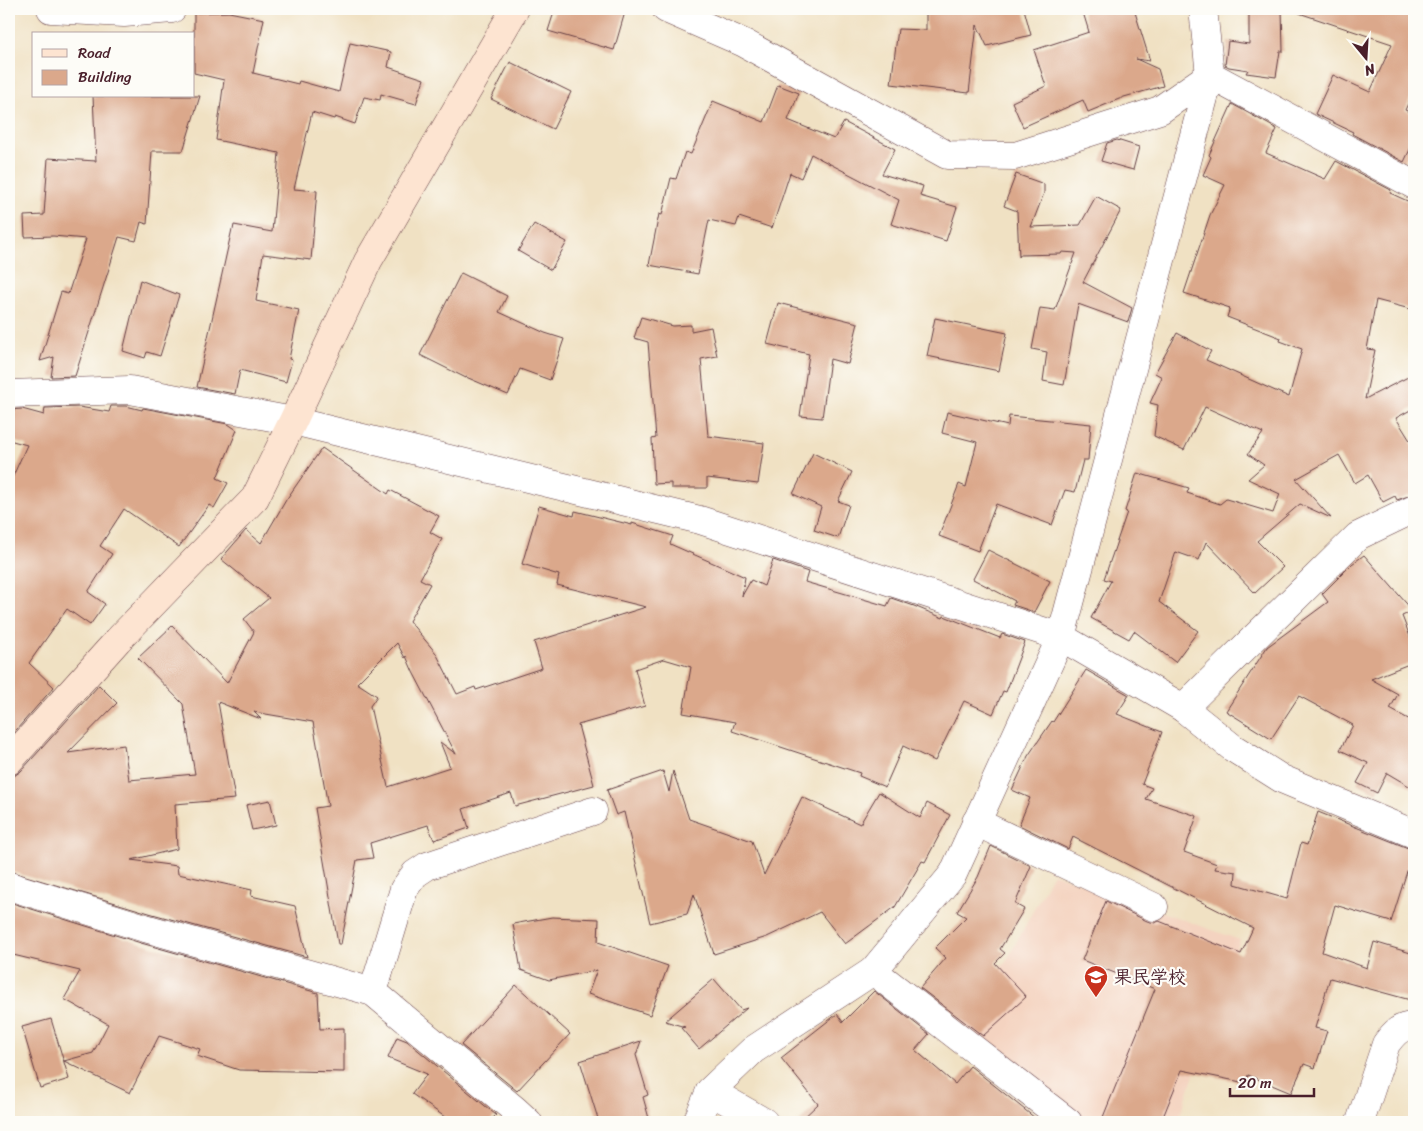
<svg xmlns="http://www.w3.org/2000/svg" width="1423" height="1131" viewBox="0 0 1423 1131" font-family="Sriracha,'LXGW WenKai TC',sans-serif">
<rect width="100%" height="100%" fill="#fdfcf7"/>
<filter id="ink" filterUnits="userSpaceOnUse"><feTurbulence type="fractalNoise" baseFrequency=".02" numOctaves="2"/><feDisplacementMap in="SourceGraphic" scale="10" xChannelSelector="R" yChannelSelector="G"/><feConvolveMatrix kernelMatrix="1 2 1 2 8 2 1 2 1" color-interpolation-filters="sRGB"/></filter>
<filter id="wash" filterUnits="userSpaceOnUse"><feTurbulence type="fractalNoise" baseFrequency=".0096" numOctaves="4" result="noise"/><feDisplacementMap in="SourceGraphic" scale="20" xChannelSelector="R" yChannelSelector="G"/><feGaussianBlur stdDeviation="1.12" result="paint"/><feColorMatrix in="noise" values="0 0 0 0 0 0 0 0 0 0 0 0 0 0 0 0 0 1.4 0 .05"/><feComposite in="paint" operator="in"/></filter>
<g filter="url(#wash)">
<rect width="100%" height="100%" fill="#f0e1c3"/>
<path fill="#f4d3c0" d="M1053,873L1240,940L1178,1122H1053L937,1034L1006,962Z"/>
<g id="blocks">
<g fill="#dba88b" fill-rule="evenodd">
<path d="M555,9H613L625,12L614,50L548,31Z"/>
<path d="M926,9H1024L1031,35L987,46L977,25L969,93L891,84L898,29L926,30Z"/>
<path d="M1082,9H1134L1150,61L1136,59L1158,69L1163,86L1124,97L1088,112L1083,100L1023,127L1012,102L1046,86L1034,50L1089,32Z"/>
<path d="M1249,9H1282L1283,51H1280L1276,77L1246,73L1248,70L1229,67L1225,65L1228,41L1249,44Z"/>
<path d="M1300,9H1414V91L1405,110L1414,114V141L1404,162L1352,134L1353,132L1315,114L1333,75L1370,92L1392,44L1299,13Z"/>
<path d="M229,12L264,19L253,73L298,84L299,81L339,92L350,43L391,52L388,67L424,79L416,104L381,94L380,100L364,97L355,124L335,117L334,119L312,112L294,189L317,191L311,260L263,254L256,301L299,310L289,359L292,360L286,382L240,370L235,394L197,387L232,229L233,230L234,225L272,232L279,153L216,140L224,80L194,73V13Z"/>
<path d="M510,62L571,92L553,129L491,99Z"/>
<path d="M778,85L799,93L788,120L834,139L844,122L895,149L882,174L923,186L920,196L957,207L946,241L891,224L899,200L811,154L801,178L790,173L772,228L739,217L736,226L709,220L698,274L649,265L659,214L662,215L671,178L676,179L685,152L691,154L713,101L764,122Z"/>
<path d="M93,96H200L183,151H152L147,224L141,222L136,241L119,237L75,376L51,377L54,357L40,361L61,292L68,294L86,239L53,236L25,237L24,216L44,215L48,158L96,161Z"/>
<path d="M1232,104L1277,129L1266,153L1325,179L1336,161L1391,190L1390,193L1414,204V310L1376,300L1367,349L1375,350L1365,399L1408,377L1414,389V408L1396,418L1414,447V494L1397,500L1395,496L1383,502L1368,475L1355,483L1339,455L1296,479L1331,518L1300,504L1257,541L1283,567L1255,593L1206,542L1199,560L1176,552L1159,602L1198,631L1175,662L1134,631L1129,639L1091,618L1111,581L1104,579L1127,512L1125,511L1137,473L1189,488L1187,493L1220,504L1226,499L1273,513L1280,494L1248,479L1264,465L1248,454L1263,433L1205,407L1184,450L1154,436L1158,405L1150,403L1162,377L1155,373L1177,333L1211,351L1206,360L1289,397L1302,349L1280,341L1281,338L1227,317L1230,308L1184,293L1210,215L1225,185L1203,175L1211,157L1209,155Z"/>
<path d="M1117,140L1139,147L1133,170L1101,161L1107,143Z"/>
<path d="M1016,174L1044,184V193L1031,227L1080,225L1096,196L1121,210L1083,282L1132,308L1128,322L1078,304L1064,385L1043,381L1047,352L1032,349L1040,308L1055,310L1076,253L1062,252L1061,254L1020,255L1019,257L1017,211L1004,206Z"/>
<path d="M534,224L567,242L551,270L518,251Z"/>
<path d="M461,273L507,296L499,312L545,333L564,339L550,380L520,369L508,395L466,377V378L420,355Z"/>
<path d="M140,280L179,295L160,356L147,352L145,358L123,351Z"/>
<path d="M778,303L858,323L848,364L830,359L822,418L800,416L809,354L767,344Z"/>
<path d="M641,317L673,326L691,325V331L711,327L717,356L701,359L708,436L764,443L758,484L707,478V488H671V483L654,484L652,439L656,438L648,342L634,338Z"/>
<path d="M935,318L1007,333L999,371L927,356Z"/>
<path d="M111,406H126L142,410L143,408L228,424L237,430L217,478L228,483L214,508L209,505L179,547L124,509L100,546L112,554L88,592L105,604L90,625L67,609L29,663L54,687L9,738V485L27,445L9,440V410L22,409L44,415L45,408L79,407L109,412Z"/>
<path d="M947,412L1008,426L1009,416L1091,424L1088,460H1083L1075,492L1065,490L1052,525L996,504L978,551L939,536L959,484L966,487L977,442L942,433Z"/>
<path d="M322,448L388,494L390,490L439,516L430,532L442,539L420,579L430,584L409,621L436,653L457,694L475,687L476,690L542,668L534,642L646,607L557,585L559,575L522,564L539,506L574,516L575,511L632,525V523L673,536L670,544L745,577L742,596L751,580L764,586L773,560L808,572L805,582L887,606L891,598L914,606L943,618L944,616L1000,638L1002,634L1025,642L1006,692L1003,691L993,714L964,701L935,761L903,746L885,787L859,776L860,773L732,731L735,722L683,713L691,667L664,659L635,669L645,706L578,725L594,785L515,806L511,793L463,809L469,828L434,840L428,825L370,843L373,858L357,860L341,944H338L315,808L328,806L313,722L254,712L261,719L218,702L235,799L175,804L177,849L131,860L177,866L178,874L252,890L251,896L295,906L307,957L149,913L9,871V776H14L21,771L99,685L117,703L68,753L124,745L129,780L195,774L183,704L138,658L172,626L227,683L254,632L244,619L269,598L221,559L246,530L261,543L286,500ZM397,643L405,658L406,656L413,672L456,754L440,742L450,767L388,787L370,706L377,696L357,683Z"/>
<path d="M813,453L852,472L838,501L849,505L838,538L814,530L821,507L793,494Z"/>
<path d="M988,550L1050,581L1034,612L1013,605L1015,601L973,579Z"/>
<path d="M1364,555L1413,611L1402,616L1414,647V662L1371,679L1398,694L1390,709L1414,722V789L1387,773L1377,793L1357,783L1368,763L1340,750L1353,725L1299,696L1271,739L1226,711L1267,647L1328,602L1322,594L1352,564Z"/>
<path d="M1086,670L1129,695L1117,714L1162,732L1142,784L1152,788L1146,799L1197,816L1184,852L1217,864L1215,869L1236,872L1235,884L1287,899L1301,843L1307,845L1318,812L1408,848L1414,849L1391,922L1335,905L1322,952L1367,968L1374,942L1414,954V1001L1330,978L1315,1028L1327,1031L1315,1068L1304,1064L1291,1093L1248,1075L1246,1083L1182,1070L1161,1122H1101L1155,989L1082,960L1106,901L1147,921L1155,923L1159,921L1241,954L1253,928L1073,837L1068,849L1019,825L1030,798L1012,790L1028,756L1052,721L1053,722Z"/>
<path d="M663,771L669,792L673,771L689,819L752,841L764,875L802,797L860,824L879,792L920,818L927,803L950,815L925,862L922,861L895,907L845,944L820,912L767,937L714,954L694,894L687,914L650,923L624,812L616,815L607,790Z"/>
<path d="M270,800L276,825L252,830L246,805Z"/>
<path d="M991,846L1031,866L1015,904L1024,909L1000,949L1005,953L995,963L1026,997L983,1036L920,988L946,958L935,948L966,917L957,912L978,877Z"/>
<path d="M9,902L141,943L318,993L320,1029L344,1028V1072L239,1070L197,1056L200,1049L159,1036L130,1093L64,1061L93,1053L108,1024L64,999L80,971L9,954Z"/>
<path d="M552,917L599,919L598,942L668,966L650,1015L588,994L597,970L549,980L521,970L513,924Z"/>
<path d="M714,979L741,1010L747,1008L699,1049L681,1028L685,1027L665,1021Z"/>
<path d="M516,985L570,1034L517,1091L461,1045Z"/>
<path d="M874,991L929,1034L915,1050L955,1084L970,1066L1040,1122H799L818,1104L781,1058L837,1014L843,1022Z"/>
<path d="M51,1019L69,1079L40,1088L22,1027Z"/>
<path d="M397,1037L407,1041L496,1115L489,1122H452L412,1094L427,1074L388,1058Z"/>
<path d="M641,1041L636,1055L648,1095L643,1097L650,1122H599L580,1061Z"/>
</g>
</g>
</g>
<g filter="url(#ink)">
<use href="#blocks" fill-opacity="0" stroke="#633c42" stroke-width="1"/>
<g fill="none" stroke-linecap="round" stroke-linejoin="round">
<g stroke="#633c42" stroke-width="29">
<g id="street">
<path d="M51,9L124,13L172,9"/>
<path d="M666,9L744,43L947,155L1015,156L1160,110L1210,75L1414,185"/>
<path d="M9,394L130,390L293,421L700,520L1061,637L1183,708L1233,748L1282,779L1414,834"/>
<path d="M1183,708L1358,536L1414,509"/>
<path d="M976,822L1154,907"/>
<path d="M9,886L145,928L373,992L515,1110L528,1122"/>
<path d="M873,971L1068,1122"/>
<path d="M373,992L404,889L415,874L427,866L593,811"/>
<path d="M710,1091L764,1122"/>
<path d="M697,1122L710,1091L753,1050L873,971L953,874L1061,637L1210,75L1203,9"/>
<path d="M1360,1122L1386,1044C1394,1033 1400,1026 1414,1026"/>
</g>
</g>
<g stroke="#633c42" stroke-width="29">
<path id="secondary" d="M9,761L118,640L255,498L293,421L368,261L515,9"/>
</g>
<use href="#street" stroke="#fff" stroke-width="28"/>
<use href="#secondary" stroke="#fde4d1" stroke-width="28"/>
</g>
</g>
<defs>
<g id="school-pin" transform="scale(1.25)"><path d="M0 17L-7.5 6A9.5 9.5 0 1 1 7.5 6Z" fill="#c8321e" stroke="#fdfcf7"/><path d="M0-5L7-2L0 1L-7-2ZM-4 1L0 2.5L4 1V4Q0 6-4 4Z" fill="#fff"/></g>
</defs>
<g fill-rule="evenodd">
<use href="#school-pin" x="1096" y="977"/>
</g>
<g text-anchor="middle" stroke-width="4.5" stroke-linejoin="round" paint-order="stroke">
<g font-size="18" fill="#4a1f2b" stroke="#fdfcf7" text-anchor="start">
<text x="1114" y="983">果民学校</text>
</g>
</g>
<rect width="1423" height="1131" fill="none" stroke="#fdfcf7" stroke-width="30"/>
<rect x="32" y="32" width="162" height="65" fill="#fdfcf7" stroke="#b5a4a5"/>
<rect x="42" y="49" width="25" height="8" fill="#fde4d1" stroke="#b5a4a5"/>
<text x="78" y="58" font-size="15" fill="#4a1f2b">Road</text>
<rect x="42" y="70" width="25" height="15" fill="#dba88b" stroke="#b5a4a5"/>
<text x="78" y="82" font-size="15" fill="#4a1f2b">Building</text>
<g transform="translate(1366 58) rotate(162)" stroke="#fdfcf7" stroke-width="4" paint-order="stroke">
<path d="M0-4L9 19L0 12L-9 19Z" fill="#4a1f2b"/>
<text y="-8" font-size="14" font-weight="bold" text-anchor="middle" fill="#4a1f2b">N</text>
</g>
<path d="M1230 1088v8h84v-8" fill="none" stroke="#4a1f2b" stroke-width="2.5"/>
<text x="1238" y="1088" font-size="15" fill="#4a1f2b" stroke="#fdfcf7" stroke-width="4" paint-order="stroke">20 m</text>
</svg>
